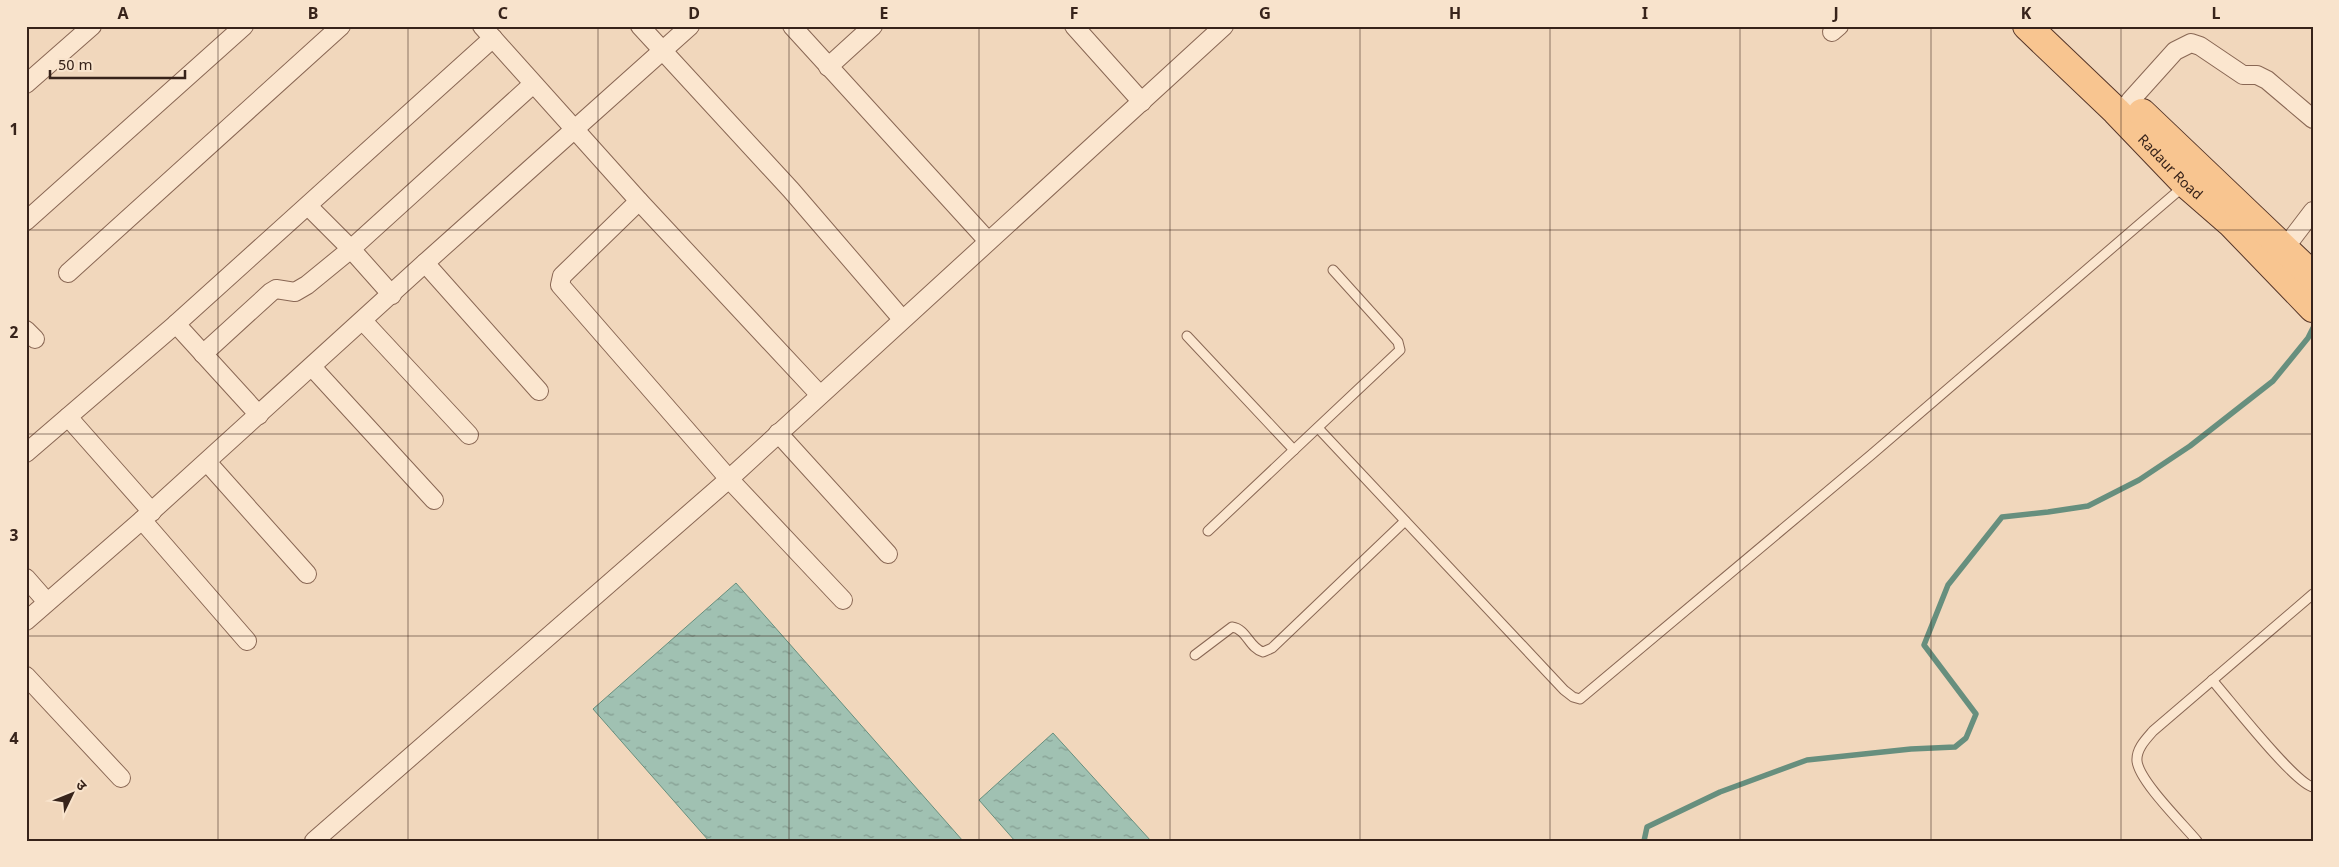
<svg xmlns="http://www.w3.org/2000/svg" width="2339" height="867" viewBox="0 0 2339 867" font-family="Georgia,'Noto Sans Devanagari',serif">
<defs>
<pattern id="water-ripples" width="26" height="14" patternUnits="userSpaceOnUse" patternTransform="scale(1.25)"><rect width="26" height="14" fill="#a0c1b2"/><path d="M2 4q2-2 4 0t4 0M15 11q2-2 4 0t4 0" fill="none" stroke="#839c90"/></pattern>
</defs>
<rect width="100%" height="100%" fill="#f1d7bc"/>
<g fill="url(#water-ripples)" stroke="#678f7e">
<path d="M736,583L963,841H709L593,709Z"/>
<path d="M1053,733L1151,841H1015L979,800Z"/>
</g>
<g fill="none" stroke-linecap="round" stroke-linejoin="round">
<path stroke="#678f7e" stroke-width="5.5" d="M1644,841L1647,827L1720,792L1807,760L1911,749L1955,747L1966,738L1976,714L1924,645L1948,585L2002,517L2048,512L2088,506L2139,480L2190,446L2273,381L2308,338L2313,328"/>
<g stroke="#896754" stroke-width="11">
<g id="lane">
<path d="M1187,336L1294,450"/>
<path d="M1318,428L1564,690L1573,697L1580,699L1871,455L2184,186"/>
<path d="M1208,531L1400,350L1398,342L1333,270"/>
<path d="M1195,655L1232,627C1247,629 1249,648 1263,652L1272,648L1405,521"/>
<path d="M2212,680C2229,699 2294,783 2313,787"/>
<path d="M2197,841C2183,824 2139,781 2137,761C2136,749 2146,739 2153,731L2313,594"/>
</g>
</g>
<g stroke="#896754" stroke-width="20">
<g id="street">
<path d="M482,26L639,201L820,395"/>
<path d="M640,26L791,190L902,319"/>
<path d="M792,26L988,241"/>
<path d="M1074,26L1142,102"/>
<path d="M1832,32L1839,26"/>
<path d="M828,67L873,26"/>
<path d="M26,84L92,26"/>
<path d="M2130,101L2175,51L2191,43L2200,46L2243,75H2257L2267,80L2313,119"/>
<path d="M639,201L562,276L560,285L729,479L843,600"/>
<path d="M308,206L351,249L392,295"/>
<path d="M26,221L244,26"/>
<path d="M2284,249L2313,211"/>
<path d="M425,263L539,391"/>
<path d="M68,273L341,26"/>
<path d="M363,321L469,435"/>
<path d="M176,324L259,415"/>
<path d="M26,330L35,339"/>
<path d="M203,354L271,292L276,289L295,292L307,285L351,249L533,84"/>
<path d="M312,367L434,500"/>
<path d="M68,417L152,512"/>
<path d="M778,433L888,554"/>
<path d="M26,453L176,324L493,38"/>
<path d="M207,462L307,574"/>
<path d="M142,520L247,641"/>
<path d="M26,578L47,602"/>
<path d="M26,621L142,520L425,263L690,26"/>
<path d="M26,676L121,778"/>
<path d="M314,841L729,479L1224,26"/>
</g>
</g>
<g stroke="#563629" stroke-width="30">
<g id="primary">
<path id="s1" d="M2027,26L2116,111L2186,184L2232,224L2313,308"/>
<path d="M2142,113L2313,276"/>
</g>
</g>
<use href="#lane" stroke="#fbe6cf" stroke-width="9"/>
<use href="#street" stroke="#fbe6cf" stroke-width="18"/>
<use href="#primary" stroke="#f8c590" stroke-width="28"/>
</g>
<path fill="none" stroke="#37231a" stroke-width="1" stroke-opacity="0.55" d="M218,26V841M408,26V841M598,26V841M789,26V841M979,26V841M1170,26V841M1360,26V841M1550,26V841M1740,26V841M1931,26V841M2121,26V841M26,230H2313M26,434H2313M26,636H2313"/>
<g text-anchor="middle" stroke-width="4" stroke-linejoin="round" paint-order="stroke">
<g font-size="14" fill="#37231a" stroke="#f8e3cc">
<text dy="5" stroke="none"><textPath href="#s1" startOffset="201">Radaur Road</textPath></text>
</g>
</g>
<rect width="2339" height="867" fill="none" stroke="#f8e3cc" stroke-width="55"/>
<g transform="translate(72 794) rotate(47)" stroke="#f8e3cc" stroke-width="4" paint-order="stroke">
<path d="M0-4L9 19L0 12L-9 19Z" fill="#37231a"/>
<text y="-8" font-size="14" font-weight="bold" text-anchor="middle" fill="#37231a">उ</text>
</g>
<path d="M50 70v8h135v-8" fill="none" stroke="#37231a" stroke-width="2.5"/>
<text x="58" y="70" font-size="15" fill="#37231a" stroke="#f8e3cc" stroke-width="4" paint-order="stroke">50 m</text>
<rect x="28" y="28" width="2284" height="812" fill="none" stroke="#37231a" stroke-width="2"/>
<g font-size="16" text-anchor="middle" font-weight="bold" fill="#37231a">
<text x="123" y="19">A</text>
<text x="313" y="19">B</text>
<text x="503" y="19">C</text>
<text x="694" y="19">D</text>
<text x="884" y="19">E</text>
<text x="1074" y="19">F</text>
<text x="1265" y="19">G</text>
<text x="1455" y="19">H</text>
<text x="1645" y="19">I</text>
<text x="1836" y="19">J</text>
<text x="2026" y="19">K</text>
<text x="2216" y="19">L</text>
<text x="14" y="135">1</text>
<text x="14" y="338">2</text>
<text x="14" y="541">3</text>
<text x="14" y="744">4</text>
</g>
</svg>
